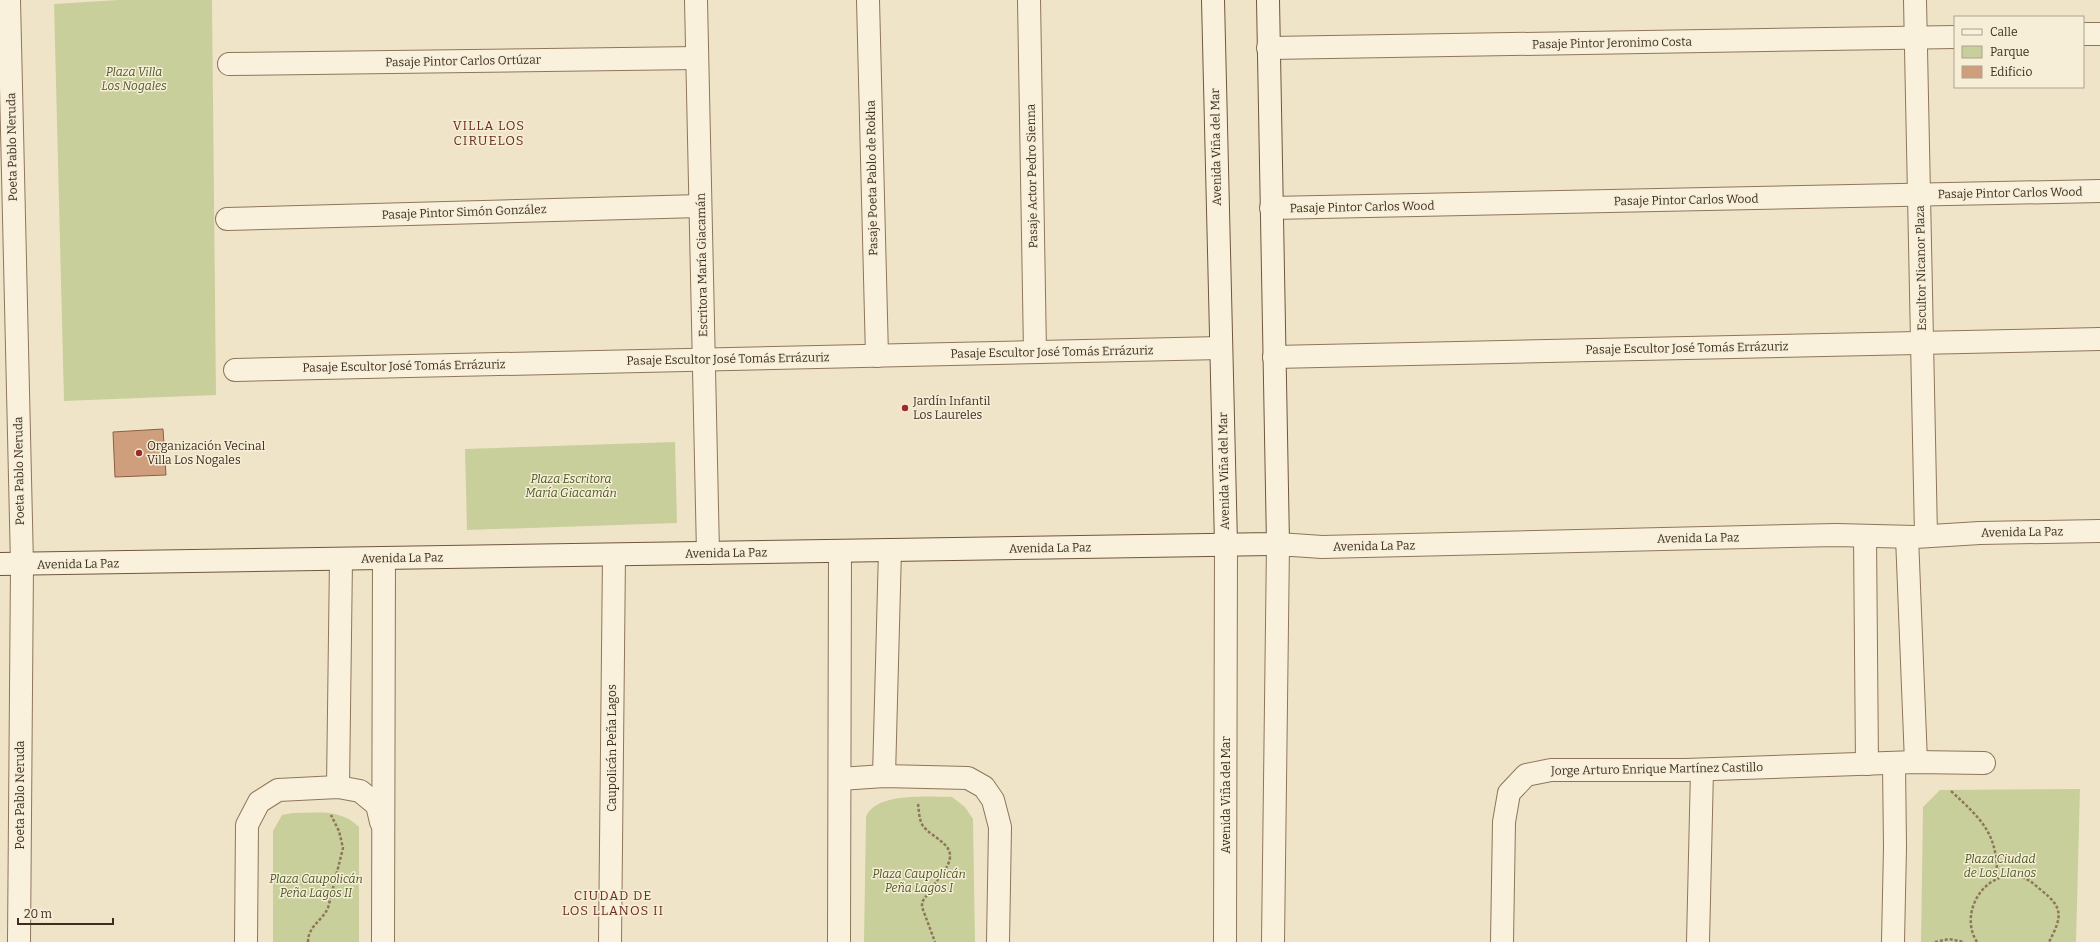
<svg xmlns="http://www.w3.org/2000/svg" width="2100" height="942" viewBox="0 0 2100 942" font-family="Bitter,serif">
<rect width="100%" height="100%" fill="#f0e4c8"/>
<g fill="#c9cf9b">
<path d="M118,0H212L216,395L64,401L54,4Z"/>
<path d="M675,442L677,523L467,530L465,449Z"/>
<path d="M2080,789L2076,942H1921L1923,807L1940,790Z"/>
<path d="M952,797L965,807L973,819L975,942H864L866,817C875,792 930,797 952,797Z"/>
<path d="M292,813C316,813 341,808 359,827V942H273V831L282,815Z"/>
</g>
<path fill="#cf9f7d" stroke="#8d5f41" d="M163,429L166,475L115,477L113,432Z"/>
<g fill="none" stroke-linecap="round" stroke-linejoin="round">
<g stroke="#8d765c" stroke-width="24">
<g id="street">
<path d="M9,0L22,565L19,942"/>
<path d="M696,0L708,553"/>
<path d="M868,0L877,356"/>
<path d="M1029,0L1035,352"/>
<path d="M1915,0L1926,536"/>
<path d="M2083,34H2100"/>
<path d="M1268,48L1955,37"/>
<path d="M229,64L697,58"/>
<path d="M1271,208L2100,191"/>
<path d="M227,219L700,206"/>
<path d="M1274,357L2100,339"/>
<path d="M235,370L1221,348"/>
<path d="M1865,536L1867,764"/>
<path d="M1907,537L1916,762"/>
<path d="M884,776L890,550"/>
<path d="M840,779L884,776L968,778L984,787L993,800L1000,827L998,942"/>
<path d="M338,787L341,559"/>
<path d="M246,942L247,825L259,802L278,790L338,787L360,791L377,805L381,822"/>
<path d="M383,942L384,558"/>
<path d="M610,942L614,555"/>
<path d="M839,942L840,551"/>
<path d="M1225,942L1226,544"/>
<path d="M1273,942L1278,544L1322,547L1836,535L1915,537L1980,533L2100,531"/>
<path d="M1502,942L1504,822L1509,793L1526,775L1551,770H1685L1916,762L1984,763"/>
<path d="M1698,942L1702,770"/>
<path d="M1893,942L1895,847L1894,763"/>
</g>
</g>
<g stroke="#6f573f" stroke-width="24">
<g id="secondary">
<path d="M1213,0L1226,544"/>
<path d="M0,564L1278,544L1268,0"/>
</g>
</g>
<g stroke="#8d765c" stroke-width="2.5" stroke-dasharray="3 2" stroke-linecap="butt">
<path d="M1951,791C1982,820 1998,833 1997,879"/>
<path d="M918,804C919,811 919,820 923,826C934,840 960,845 946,868L922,902V907L935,942"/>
<path d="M308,942C308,926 322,921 328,908L343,848L339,831L331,815"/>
<path d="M1935,942L1949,939L1964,942"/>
<path d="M1977,942C1958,913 1985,868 2021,877C2029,879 2035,885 2041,890C2064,908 2062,917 2049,942"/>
</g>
<use href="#street" stroke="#faf1dc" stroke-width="22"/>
<use href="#secondary" stroke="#faf1dc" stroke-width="22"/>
</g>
<g fill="#9e2a2b" stroke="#f7eed8" stroke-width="1.5">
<circle cx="905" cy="408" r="4"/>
<circle cx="139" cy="453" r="4"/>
</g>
<g text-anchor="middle" stroke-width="3" stroke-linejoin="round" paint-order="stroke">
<g font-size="12" fill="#3d2e20" stroke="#f7eed8">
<text transform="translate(1612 43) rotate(-1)" y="4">Pasaje Pintor Jeronimo Costa</text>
<text transform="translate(463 61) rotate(-1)" y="4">Pasaje Pintor Carlos Ortúzar</text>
<text transform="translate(12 147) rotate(-91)" y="4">Poeta Pablo Neruda</text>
<text transform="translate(1216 147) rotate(-91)" y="4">Avenida Viña del Mar</text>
<text transform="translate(1032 176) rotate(-91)" y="4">Pasaje Actor Pedro Sienna</text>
<text transform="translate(872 178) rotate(-91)" y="4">Pasaje Poeta Pablo de Rokha</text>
<text transform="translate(2010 193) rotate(-1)" y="4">Pasaje Pintor Carlos Wood</text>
<text transform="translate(1686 200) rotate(-1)" y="4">Pasaje Pintor Carlos Wood</text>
<text transform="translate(1362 207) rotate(-1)" y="4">Pasaje Pintor Carlos Wood</text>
<text transform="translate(464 212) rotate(-2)" y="4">Pasaje Pintor Simón González</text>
<text transform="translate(702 265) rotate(-91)" y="4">Escritora María Giacamán</text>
<text transform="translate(1921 268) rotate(-91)" y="4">Escultor Nicanor Plaza</text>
<text transform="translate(1687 348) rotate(-1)" y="4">Pasaje Escultor José Tomás Errázuriz</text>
<text transform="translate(1052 352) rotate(-1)" y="4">Pasaje Escultor José Tomás Errázuriz</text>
<text transform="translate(728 359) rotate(-1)" y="4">Pasaje Escultor José Tomás Errázuriz</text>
<text transform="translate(404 366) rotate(-1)" y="4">Pasaje Escultor José Tomás Errázuriz</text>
<text transform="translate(19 471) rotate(-91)" y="4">Poeta Pablo Neruda</text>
<text transform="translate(1224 471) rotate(-91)" y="4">Avenida Viña del Mar</text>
<text transform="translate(2022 532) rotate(-1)" y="4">Avenida La Paz</text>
<text transform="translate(1698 538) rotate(-1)" y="4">Avenida La Paz</text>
<text transform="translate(1374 546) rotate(-1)" y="4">Avenida La Paz</text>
<text transform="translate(1050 548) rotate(-1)" y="4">Avenida La Paz</text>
<text transform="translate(726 553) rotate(-1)" y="4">Avenida La Paz</text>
<text transform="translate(402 558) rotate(-1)" y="4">Avenida La Paz</text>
<text transform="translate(78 564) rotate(-1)" y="4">Avenida La Paz</text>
<text transform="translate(612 748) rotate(-90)" y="4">Caupolicán Peña Lagos</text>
<text transform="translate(1657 769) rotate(-1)" y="4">Jorge Arturo Enrique Martínez Castillo</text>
<text transform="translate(20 795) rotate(-90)" y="4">Poeta Pablo Neruda</text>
<text transform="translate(1226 795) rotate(-90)" y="4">Avenida Viña del Mar</text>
</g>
<g font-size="12" font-style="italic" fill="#4d5a26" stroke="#f7eed8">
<text x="134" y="76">Plaza Villa<tspan x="134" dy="14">Los Nogales</tspan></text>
<text x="571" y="483">Plaza Escritora<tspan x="571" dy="14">María Giacamán</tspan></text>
<text x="2000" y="863">Plaza Ciudad<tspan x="2000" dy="14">de Los Llanos</tspan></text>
<text x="919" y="878">Plaza Caupolicán<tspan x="919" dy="14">Peña Lagos I</tspan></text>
<text x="316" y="883">Plaza Caupolicán<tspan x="316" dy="14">Peña Lagos II</tspan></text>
</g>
<g font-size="12" fill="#3d2e20" stroke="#f7eed8" text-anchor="start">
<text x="913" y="405">Jardín Infantil<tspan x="913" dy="14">Los Laureles</tspan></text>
<text x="147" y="450">Organización Vecinal<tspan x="147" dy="14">Villa Los Nogales</tspan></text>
</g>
<g font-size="13" letter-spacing="1" fill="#6b2e1e" stroke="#f7eed8">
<text x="489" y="130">VILLA LOS<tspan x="489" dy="15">CIRUELOS</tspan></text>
<text x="613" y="900">CIUDAD DE<tspan x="613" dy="15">LOS LLANOS II</tspan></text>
</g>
</g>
<rect x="1954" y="16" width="130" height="72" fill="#f7eed8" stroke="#ada18e"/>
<rect x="1962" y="29" width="20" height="6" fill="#faf1dc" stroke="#ada18e"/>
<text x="1990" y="36" font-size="12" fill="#3d2e20">Calle</text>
<rect x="1962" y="46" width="20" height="12" fill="#c9cf9b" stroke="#ada18e"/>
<text x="1990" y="56" font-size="12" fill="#3d2e20">Parque</text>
<rect x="1962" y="66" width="20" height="12" fill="#cf9f7d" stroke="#ada18e"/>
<text x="1990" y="76" font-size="12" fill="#3d2e20">Edificio</text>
<path d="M18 918v6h95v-6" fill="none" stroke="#3d2e20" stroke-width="2"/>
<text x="24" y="918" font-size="12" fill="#3d2e20" stroke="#f7eed8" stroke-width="3" paint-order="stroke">20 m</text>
</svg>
